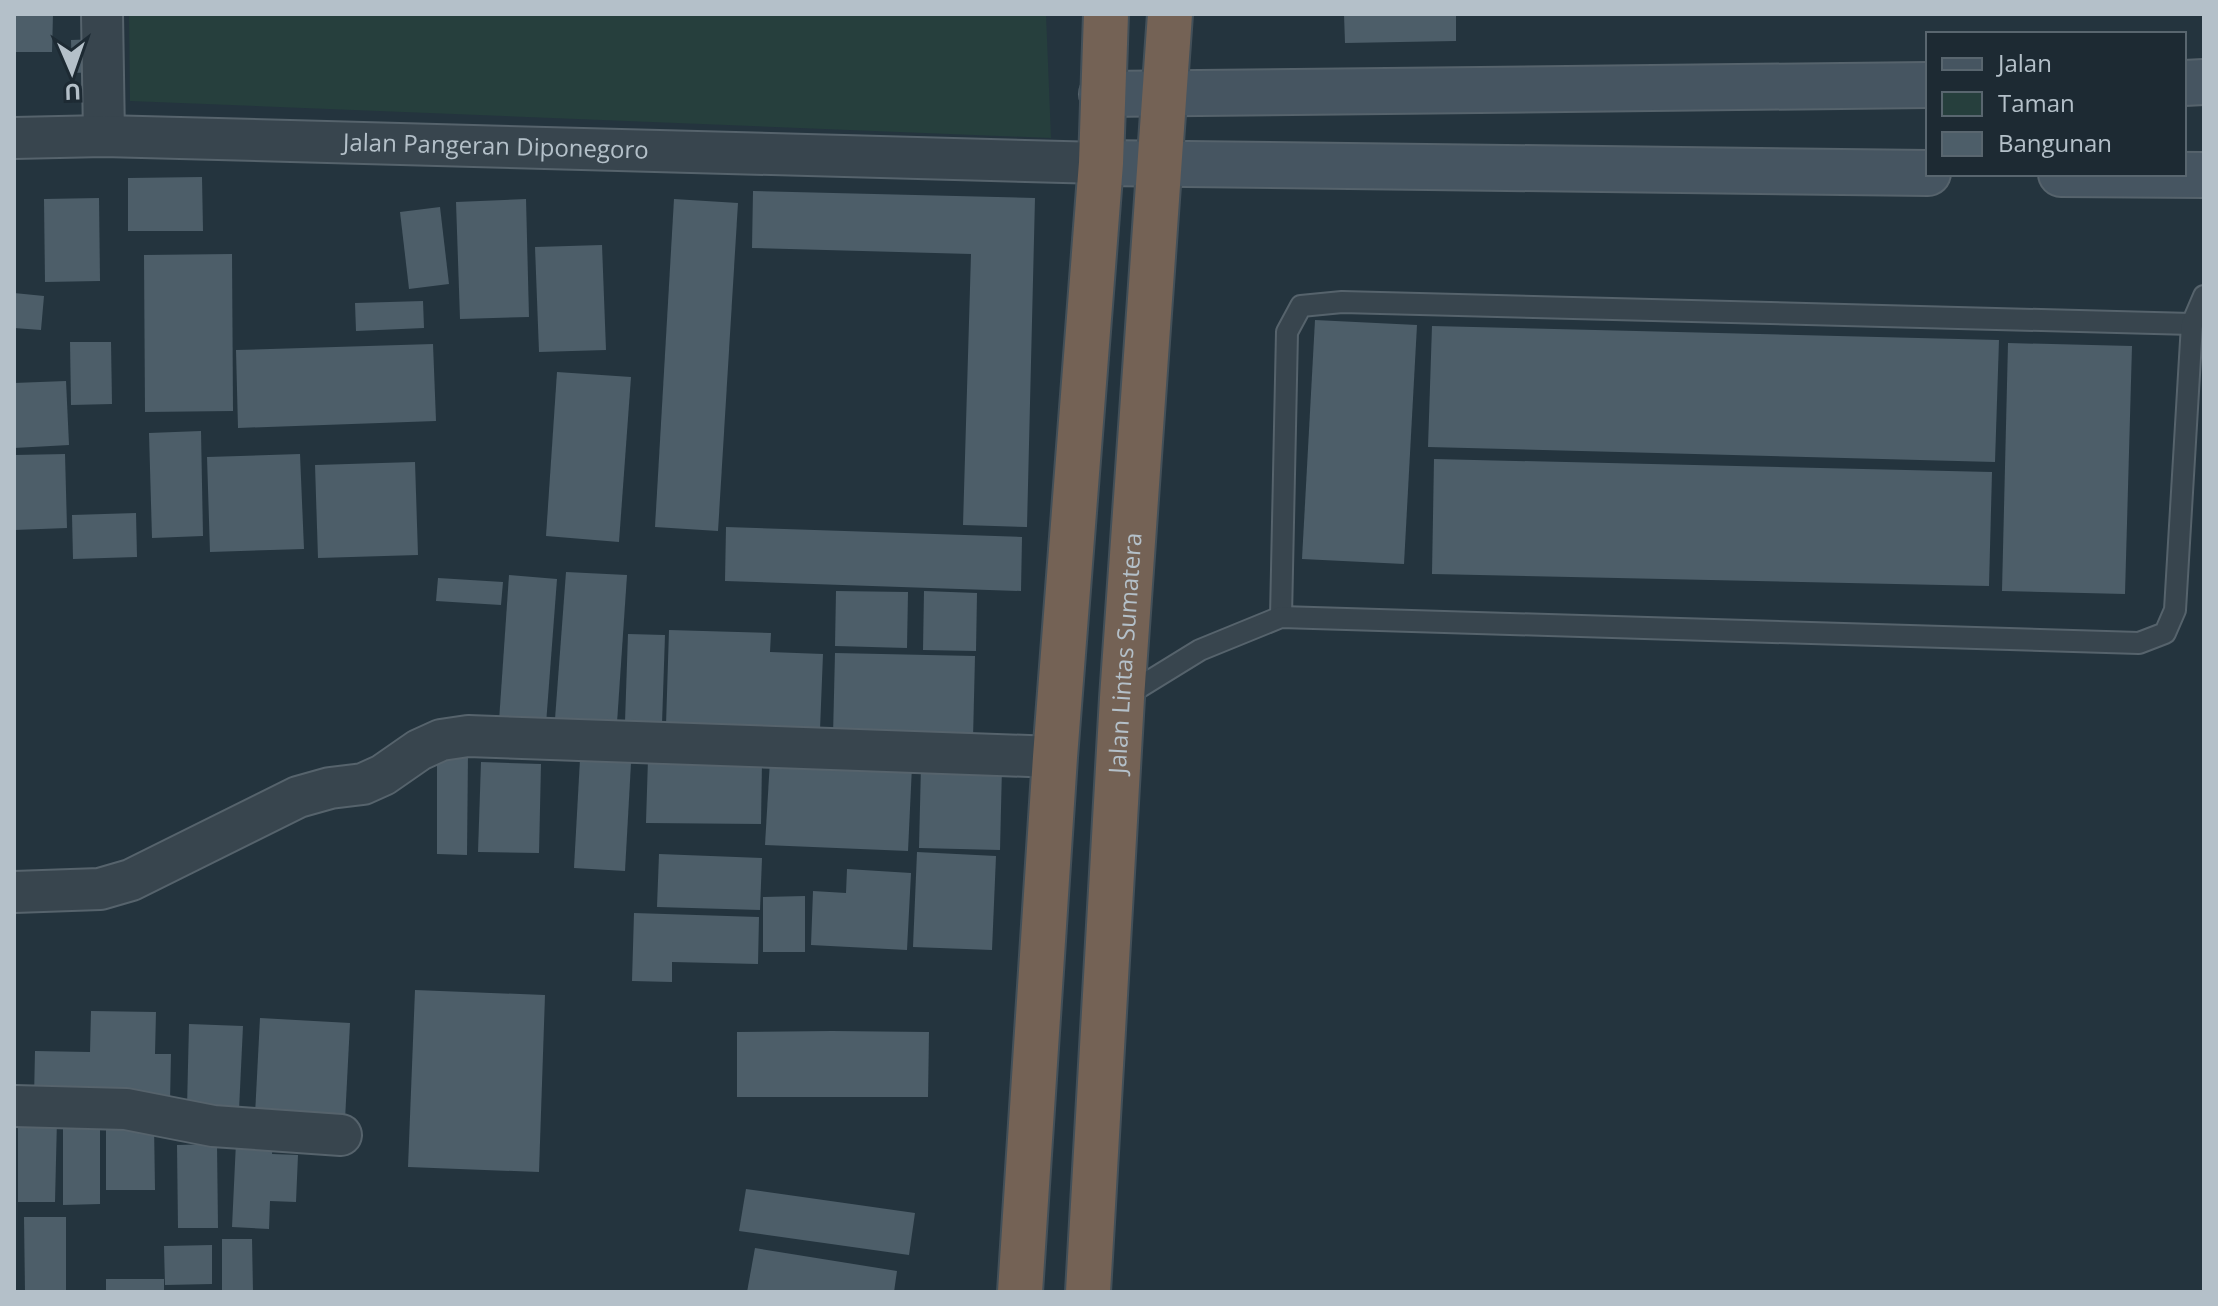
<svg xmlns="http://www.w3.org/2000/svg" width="2218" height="1306" viewBox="0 0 2218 1306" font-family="'Open Sans',sans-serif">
<rect width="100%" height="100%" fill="#24343e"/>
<path fill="#263f3d" d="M129,14H1046L1051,138L130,101Z"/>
<g fill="#4d5e69">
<path d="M14,14H53L52,52H14Z"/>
<path d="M1344,14H1456V41L1345,43Z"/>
<path d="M100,39L101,72L72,73L71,40Z"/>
<path d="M202,177L203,231H128V178Z"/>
<path d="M753,191L1035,198L1027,527L963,525L971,254L752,248Z"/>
<path d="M99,198L100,281L45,282L44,199Z"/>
<path d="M526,199L529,317L460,319L456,202Z"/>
<path d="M674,199L738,203L718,531L655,527Z"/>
<path d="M440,207L449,284L409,289L400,212Z"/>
<path d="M602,245L606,350L539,352L535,247Z"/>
<path d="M232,254L233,411L145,412L144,255Z"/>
<path d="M14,293L44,296L41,330L14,328Z"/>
<path d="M423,301L424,328L356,331L355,303Z"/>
<path d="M1315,320L1417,325L1404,564L1302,559Z"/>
<path d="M1432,326L1999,340L1995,462L1428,447Z"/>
<path d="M70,342H111L112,404L71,405Z"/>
<path d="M2008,343L2132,346L2125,594L2002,591Z"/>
<path d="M433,344L436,421L238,428L236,350Z"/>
<path d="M557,372L631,377L619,542L546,536Z"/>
<path d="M66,381L69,445L14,448V383Z"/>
<path d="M201,431L203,536L152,538L149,433Z"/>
<path d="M65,454L67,528L14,530V455Z"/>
<path d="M300,454L304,549L210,552L207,457Z"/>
<path d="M1434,459L1992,472L1989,586L1432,574Z"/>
<path d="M415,462L418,555L318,558L315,465Z"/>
<path d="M136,513L137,557L73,559L72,515Z"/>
<path d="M726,527L1022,537L1021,591L725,581Z"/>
<path d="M566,572L627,575L617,723L555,719Z"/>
<path d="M509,575L557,579L546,724L499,721Z"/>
<path d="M438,578L503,582L501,605L436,601Z"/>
<path d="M836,591L908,592L907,648L835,646Z"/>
<path d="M924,591L977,593L976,651L923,650Z"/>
<path d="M669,630L771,633L770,652L823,654L820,730L666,725Z"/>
<path d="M628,634L665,635L662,724L625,722Z"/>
<path d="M835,653L975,656L973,739L833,736Z"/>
<path d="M437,752H468L467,855L437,854Z"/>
<path d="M648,758L762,760L761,824L646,823Z"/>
<path d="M580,759L631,763L625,871L574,868Z"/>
<path d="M770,760L912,766L908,851L765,845Z"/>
<path d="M481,762L541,764L539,853L478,852Z"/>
<path d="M921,765L1002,767L1000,850L919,848Z"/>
<path d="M917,852L996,856L992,950L913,947Z"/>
<path d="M659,854L762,858L760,910L657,907Z"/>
<path d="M847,869L911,873L907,950L811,945L813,891L846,893Z"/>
<path d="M805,896V952H763V897Z"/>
<path d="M634,913L759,917L758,964L672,962V982L632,981Z"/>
<path d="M415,990L545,995L539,1172L408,1167Z"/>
<path d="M91,1011L156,1012L155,1054H171L170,1102L34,1098L35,1051L90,1052Z"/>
<path d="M260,1018L350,1023L345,1120L255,1115Z"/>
<path d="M189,1024L243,1026L239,1110L187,1108Z"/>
<path d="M832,1031L929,1032L928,1097H737V1032Z"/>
<path d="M63,1118H100V1204L63,1205Z"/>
<path d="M18,1119H57L55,1202H18Z"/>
<path d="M106,1124H154L155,1190H106Z"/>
<path d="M236,1142L273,1144L272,1154L298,1155L296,1202L270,1201L269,1229L232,1227Z"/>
<path d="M217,1144L218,1228H178L177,1145Z"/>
<path d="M746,1189L915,1213L909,1255L739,1231Z"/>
<path d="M24,1217H66V1292H25Z"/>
<path d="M222,1239H252L253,1292H222Z"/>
<path d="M212,1245V1284L165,1285L164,1246Z"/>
<path d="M755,1248L897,1271L894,1292H747Z"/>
<rect x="106" y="1279" width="58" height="13"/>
</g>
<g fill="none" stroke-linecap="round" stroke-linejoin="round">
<g stroke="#56636c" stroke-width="24">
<g id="lane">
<path d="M1281,617L1287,332L1301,306L1342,302L2192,324"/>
<path d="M1122,698L1200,650L1281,617L2139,643L2165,633L2175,610L2192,324L2204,296"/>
</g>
</g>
<g stroke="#56636c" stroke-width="44">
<g id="street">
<path d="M102,14L104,136"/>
<path id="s1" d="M14,138L104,136L1101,163"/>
<path d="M14,892L100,889L131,880L298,797L330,788L363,784L383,775L419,750L441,740L468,736L1055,757"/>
<path d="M14,1106L126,1109L213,1126L341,1135"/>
</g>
</g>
<g stroke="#56636c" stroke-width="48">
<g id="secondary">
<path d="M2184,83L2204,82"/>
<path d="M1102,94L1928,85"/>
<path d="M1101,163L1928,173"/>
<path d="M2061,174L2204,175"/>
</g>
</g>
<g stroke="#435059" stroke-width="48">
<g id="highway">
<path d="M1020,1292L1055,757L1101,163L1106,14"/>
<path id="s2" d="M1088,1292L1122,698L1170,14"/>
</g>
</g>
<use href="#lane" stroke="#38454e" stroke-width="20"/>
<use href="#street" stroke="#38454e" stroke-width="40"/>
<use href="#secondary" stroke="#465561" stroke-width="44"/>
<use href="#highway" stroke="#746255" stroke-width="44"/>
</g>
<g text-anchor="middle" stroke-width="6" stroke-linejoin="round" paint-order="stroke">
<g font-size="24" fill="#b4c0c9" stroke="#1d2a33">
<text dy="8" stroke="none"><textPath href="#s1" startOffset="482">Jalan Pangeran Diponegoro</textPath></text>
<text dy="8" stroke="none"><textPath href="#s2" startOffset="640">Jalan Lintas Sumatera</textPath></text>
</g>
</g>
<rect width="2218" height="1306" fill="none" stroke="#b4c0c9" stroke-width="32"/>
<rect x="1926" y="32" width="260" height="144" fill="#1d2a33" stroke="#59666f" stroke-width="2"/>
<rect x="1942" y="58" width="40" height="12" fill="#465561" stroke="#59666f" stroke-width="2"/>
<text x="1998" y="72" font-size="24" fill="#b4c0c9">Jalan</text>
<rect x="1942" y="92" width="40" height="24" fill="#263f3d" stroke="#59666f" stroke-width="2"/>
<text x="1998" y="112" font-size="24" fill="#b4c0c9">Taman</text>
<rect x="1942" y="132" width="40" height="24" fill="#4d5e69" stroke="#59666f" stroke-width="2"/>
<text x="1998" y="152" font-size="24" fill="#b4c0c9">Bangunan</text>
<g transform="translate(72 72) rotate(178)" stroke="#1d2a33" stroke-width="6" paint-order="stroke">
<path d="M0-6L14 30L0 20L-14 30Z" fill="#b4c0c9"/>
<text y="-12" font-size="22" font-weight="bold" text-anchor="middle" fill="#b4c0c9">U</text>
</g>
</svg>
